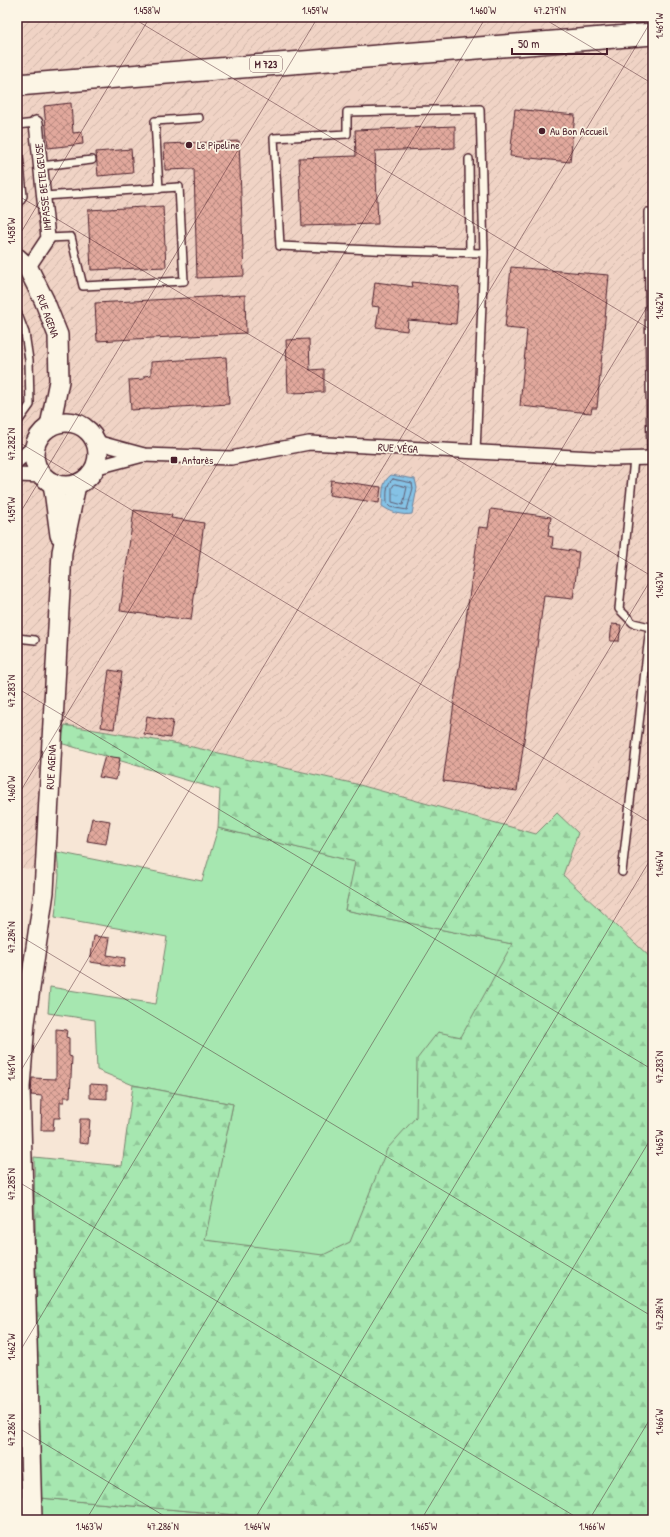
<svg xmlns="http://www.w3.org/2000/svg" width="670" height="1537" viewBox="0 0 670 1537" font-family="'Patrick Hand',sans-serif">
<defs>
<pattern id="industrial-furrows" width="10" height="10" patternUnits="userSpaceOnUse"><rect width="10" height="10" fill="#f0d3c5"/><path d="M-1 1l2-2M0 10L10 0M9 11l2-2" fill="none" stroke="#cfb5a9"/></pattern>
<pattern id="forest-firs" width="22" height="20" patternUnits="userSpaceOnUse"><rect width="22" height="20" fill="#a6e7b0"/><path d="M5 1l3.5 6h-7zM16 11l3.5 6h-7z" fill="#90c698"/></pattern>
<pattern id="water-ripples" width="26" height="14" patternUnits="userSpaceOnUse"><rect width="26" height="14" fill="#85c2e5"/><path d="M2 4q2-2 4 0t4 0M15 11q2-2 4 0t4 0" fill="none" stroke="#74a6c5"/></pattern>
<pattern id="building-cross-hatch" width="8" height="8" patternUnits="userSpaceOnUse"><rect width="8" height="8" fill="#e1a89c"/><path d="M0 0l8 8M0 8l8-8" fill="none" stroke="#b8887f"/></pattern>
</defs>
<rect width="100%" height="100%" fill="#f7e6d6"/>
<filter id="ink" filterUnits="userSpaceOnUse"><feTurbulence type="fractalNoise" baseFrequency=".025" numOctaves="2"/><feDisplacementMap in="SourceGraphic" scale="8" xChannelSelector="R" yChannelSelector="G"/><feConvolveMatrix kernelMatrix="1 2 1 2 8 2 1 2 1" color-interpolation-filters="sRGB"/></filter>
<g filter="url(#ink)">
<path fill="url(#industrial-furrows)" d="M17,17H653V960L563,874L578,833L536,835L356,784L179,744L65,725L60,743L57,852L59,875L17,867Z"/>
<g fill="#a6e7b0" stroke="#78836e">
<path d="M218,828L356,862L345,910L513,944L653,1520L204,1240L233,1104L133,1085L97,1070L95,1020L48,1013L50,987L156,1004L167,937L55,917L59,875L57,852L202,881Z"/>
<path d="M40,1498L293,1520H41Z"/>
</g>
<path fill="url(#forest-firs)" stroke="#78836e" d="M65,725L179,744L356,784L536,834L557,813L578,833L563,875L653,960V1520H293L40,1498L34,1157L122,1166L133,1085L233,1104L205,1240L323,1255L350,1242L387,1149L416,1117L417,1059L438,1032L461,1037L512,944L345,910L355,862L218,828L220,790L60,743Z"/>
<path fill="url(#water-ripples)" stroke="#6d819b" d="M391,475L415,479L417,488L412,514C402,516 390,512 382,506C383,495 381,482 391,475Z"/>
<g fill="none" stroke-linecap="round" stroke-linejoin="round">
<g stroke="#626075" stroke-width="1">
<path d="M393,479L412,483L413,488L407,510L390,507L387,504C387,496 385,484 393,479Z"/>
<path d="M395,484L407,487L403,505L392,502V488Z"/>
</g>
</g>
<g fill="url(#building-cross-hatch)" stroke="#4a1f2b">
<path d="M71,103L73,133L82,132L83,144L48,148L44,106Z"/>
<path d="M515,109L575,115L570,162L510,156Z"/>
<path d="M455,126V148L375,151L378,224L302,226L299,158L356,156L355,130Z"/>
<path d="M239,141L244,276L197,278L194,169L165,170L164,144Z"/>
<path d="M131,149L133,173L98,176L96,152Z"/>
<path d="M163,206L166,267L91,270L88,210Z"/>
<path d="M511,267L609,275L597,408H592L591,413L520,406L527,330L505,328Z"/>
<path d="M375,282L413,287L412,282L459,287L456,324L408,320L407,331L376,327L379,307L372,306Z"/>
<path d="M245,295L246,333L97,341L95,303Z"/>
<path d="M309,339L310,370L324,369V392L288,393L286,340Z"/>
<path d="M226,357L229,404L131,410L129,380L144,379V376L151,375V362Z"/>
<path d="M331,480L381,487L379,503L329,495Z"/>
<path d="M491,509L551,517L548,536L553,537L552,548L579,552L573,599L544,596L517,791L443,781L479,527L488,528Z"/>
<path d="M134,510L172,515L171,518L204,523L191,620L120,611Z"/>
<path d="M612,624L621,625L619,641H610Z"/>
<path d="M109,670L122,672L114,729L101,727Z"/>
<path d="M147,716L173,721L170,738L144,734Z"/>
<path d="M105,756L120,758L116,780L99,777Z"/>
<path d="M92,818L110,821L106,844L87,841Z"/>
<path d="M94,936L110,938L107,955L125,958L124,967L90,962Z"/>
<path d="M56,1029L67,1030L66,1037L69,1038V1056L72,1057L70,1097H64V1102H60V1118H54L53,1130H41L42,1096L31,1095L32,1078L56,1079Z"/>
<path d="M90,1084L107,1085V1099L90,1098Z"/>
<path d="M80,1119H90L88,1144L79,1143Z"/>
</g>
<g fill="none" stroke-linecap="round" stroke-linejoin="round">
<g stroke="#4a1f2b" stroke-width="10">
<g id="lane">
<path d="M17,125L36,123"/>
<path d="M17,134L23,196L17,205"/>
<path d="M469,159L470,252"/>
<path d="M41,166L92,160"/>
<path d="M159,189L155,121L199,118"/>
<path d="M44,196L179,187L184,281L83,286L71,237L48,238"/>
<path d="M648,212L651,458"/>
<path d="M17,312L25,333L29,360L30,405L17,423"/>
<path d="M476,452L484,253L396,251L280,246L274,138L347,134V112L480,109L484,253"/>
<path d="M17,638L35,640"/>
<path d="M622,872L650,627L633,623L619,609L634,459"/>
</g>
</g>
<g stroke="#4a1f2b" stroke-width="16">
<g id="street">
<path d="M28,268L48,238L36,123"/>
<path d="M96,442L144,455L231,458L309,443L612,459L653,458"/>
<path d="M17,461L35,446"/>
<path d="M94,468L143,455"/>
<path d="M17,475L43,476"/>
<path d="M17,978L31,982"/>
</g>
</g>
<g stroke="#4a1f2b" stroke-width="22">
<g id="secondary">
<path d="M17,258L28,268L44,300L58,335L59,381L50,426"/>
<circle cx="66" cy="454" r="32"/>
<path d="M53,483L60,535"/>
<path d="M32,1520L20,1087L25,1023L44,892L62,552L76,485"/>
</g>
</g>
<g stroke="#4a1f2b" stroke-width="24">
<path id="primary" d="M17,85L653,34"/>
</g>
<use href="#lane" stroke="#fcf5e5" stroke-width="7"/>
<use href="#street" stroke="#fcf5e5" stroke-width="13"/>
<use href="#secondary" stroke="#fcf5e5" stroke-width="19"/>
<use href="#primary" stroke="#fcf5e5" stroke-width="21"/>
</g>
</g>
<path fill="none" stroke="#4a1f2b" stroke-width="1" stroke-opacity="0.45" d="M131,17L653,331M541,17L653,84M17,195L653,577M17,239L150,17M17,441L653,824M17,518L318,17M17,688L653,1070M17,797L486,17M17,934L653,1317M17,1077L653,18M17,1181L581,1520M17,1356L653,297M17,1427L171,1520M86,1520L653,576M254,1520L653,855M421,1520L653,1135M589,1520L653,1414"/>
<g fill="#4a1f2b" stroke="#fcf5e5" stroke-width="1.5">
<circle cx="542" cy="131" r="4"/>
<circle cx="189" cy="145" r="4"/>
<rect x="170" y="456" width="8" height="8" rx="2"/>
</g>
<g text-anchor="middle" stroke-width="3.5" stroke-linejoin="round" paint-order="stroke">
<rect fill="#fcf5e5" stroke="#7f5f63" stroke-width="1" x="250" y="56" width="32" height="16" rx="3"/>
<g font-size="10" font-weight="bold" fill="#4a1f2b">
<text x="266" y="68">M 723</text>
</g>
<g font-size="11" fill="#4a1f2b" stroke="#fcf5e5" text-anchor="start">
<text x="550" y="135">Au Bon Accueil</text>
<text x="197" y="149">Le Pipeline</text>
<text x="182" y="464">Antarès</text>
</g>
<g font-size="11" fill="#4a1f2b" stroke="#fcf5e5">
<text transform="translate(43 187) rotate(-96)" y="4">IMPASSE BETELGEUSE</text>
<text transform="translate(48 316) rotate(70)" y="4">RUE AGENA</text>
<text transform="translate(398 448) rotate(3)" y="4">RUE VÉGA</text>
<text transform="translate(51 767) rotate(-87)" y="4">RUE AGENA</text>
</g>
</g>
<rect width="670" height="1537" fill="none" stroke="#fcf5e5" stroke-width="44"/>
<path d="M512 48v6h95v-6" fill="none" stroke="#4a1f2b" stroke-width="2"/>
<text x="518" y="48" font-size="12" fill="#4a1f2b" stroke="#fcf5e5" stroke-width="3" paint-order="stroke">50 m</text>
<rect x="22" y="22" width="626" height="1493" fill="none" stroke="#4a1f2b" stroke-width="1.5"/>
<g font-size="10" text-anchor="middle" fill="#4a1f2b">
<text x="147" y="14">1.458°W</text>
<text x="315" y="14">1.459°W</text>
<text x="483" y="14">1.460°W</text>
<text x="550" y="14">47.279°N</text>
<text transform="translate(659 26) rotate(-90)" y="4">1.461°W</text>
<text transform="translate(11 231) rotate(-90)" y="4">1.458°W</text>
<text transform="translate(659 306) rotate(-90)" y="4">1.462°W</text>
<text transform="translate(11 444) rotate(-90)" y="4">47.282°N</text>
<text transform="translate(11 510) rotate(-90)" y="4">1.459°W</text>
<text transform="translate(659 585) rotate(-90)" y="4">1.463°W</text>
<text transform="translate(11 691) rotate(-90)" y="4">47.283°N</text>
<text transform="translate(11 789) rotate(-90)" y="4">1.460°W</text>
<text transform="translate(659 864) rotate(-90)" y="4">1.464°W</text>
<text transform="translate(11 937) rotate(-90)" y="4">47.284°N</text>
<text transform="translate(659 1067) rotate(-90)" y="4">47.283°N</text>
<text transform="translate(11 1068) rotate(-90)" y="4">1.461°W</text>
<text transform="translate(659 1143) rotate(-90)" y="4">1.465°W</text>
<text transform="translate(11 1184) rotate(-90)" y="4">47.285°N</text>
<text transform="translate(659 1314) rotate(-90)" y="4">47.284°N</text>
<text transform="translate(11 1347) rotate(-90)" y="4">1.462°W</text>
<text transform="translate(659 1422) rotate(-90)" y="4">1.466°W</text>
<text transform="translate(11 1430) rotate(-90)" y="4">47.286°N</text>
<text x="89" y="1530">1.463°W</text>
<text x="163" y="1530">47.286°N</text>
<text x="257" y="1530">1.464°W</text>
<text x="424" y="1530">1.465°W</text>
<text x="592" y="1530">1.466°W</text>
</g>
</svg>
